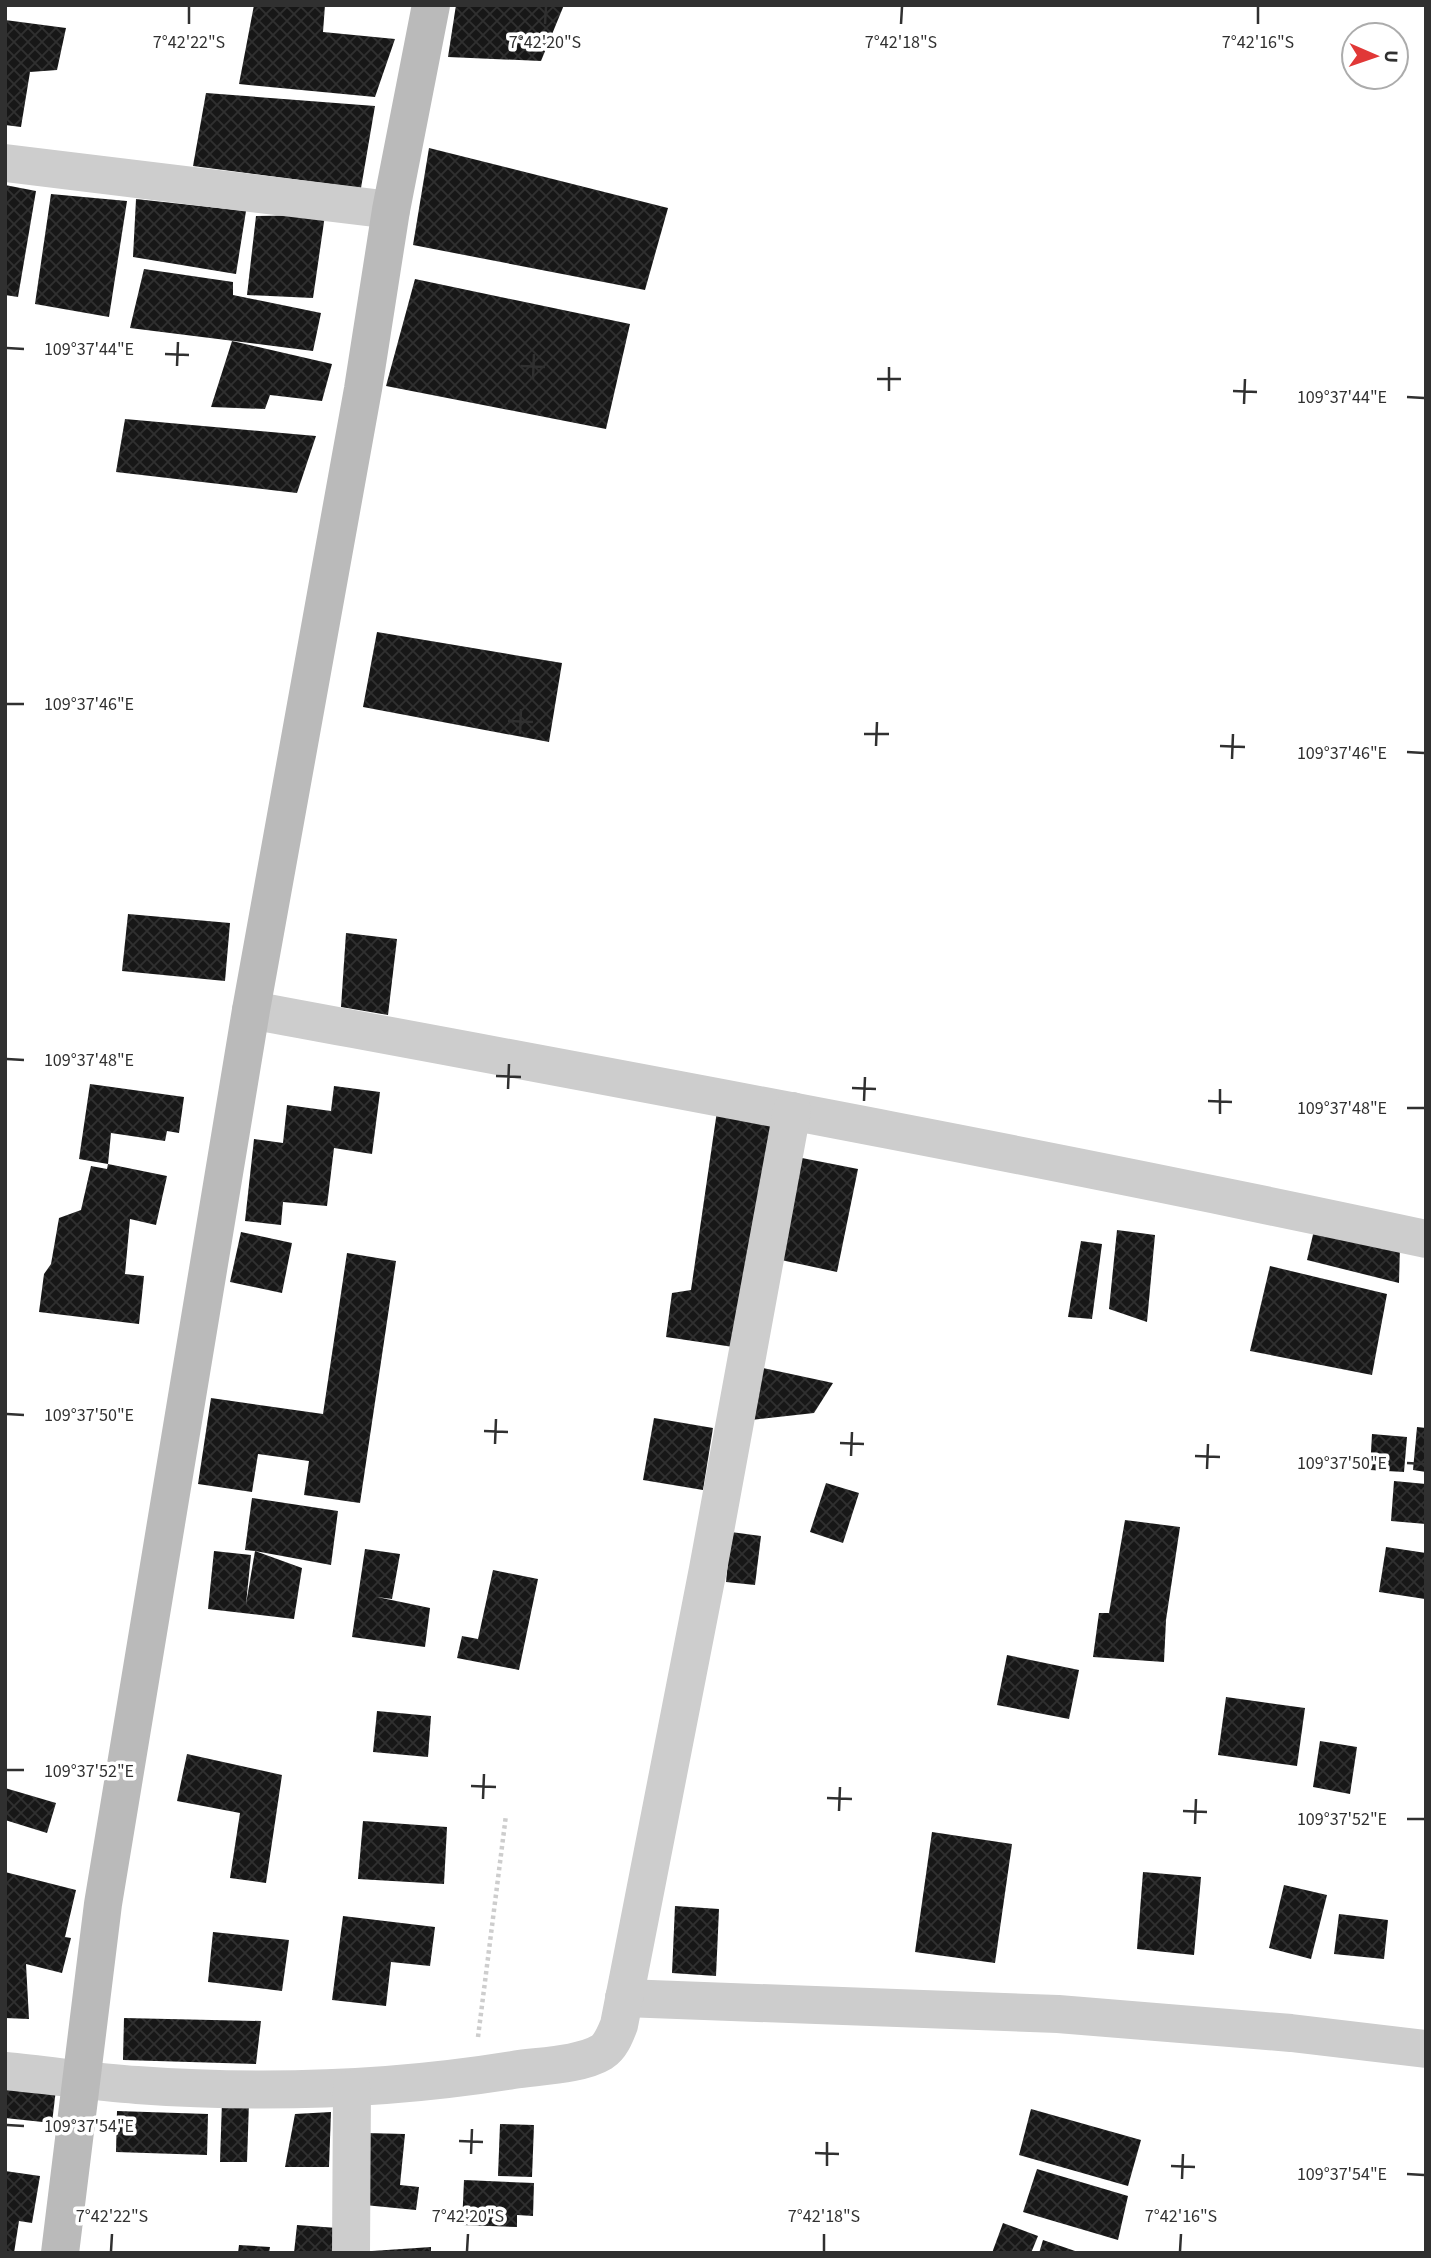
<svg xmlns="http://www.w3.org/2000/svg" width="1431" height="2258" viewBox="0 0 1431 2258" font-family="'Source Sans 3',sans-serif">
<defs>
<pattern id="building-cross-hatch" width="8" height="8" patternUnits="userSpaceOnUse" patternTransform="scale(1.75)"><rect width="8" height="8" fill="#171717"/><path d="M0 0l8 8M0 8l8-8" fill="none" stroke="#303030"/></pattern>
</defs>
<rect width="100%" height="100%" fill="#fff"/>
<g fill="url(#building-cross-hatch)">
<path d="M254,5H325L323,32L395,39L375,97L239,84Z"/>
<path d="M456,5H564L541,61L448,57Z"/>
<path d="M5,20L66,28L57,70L30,72L21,127L5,125Z"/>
<path d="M206,93L375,106L361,188L193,166Z"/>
<path d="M429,148L668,208L645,290L413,245Z"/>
<path d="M5,185L36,191L18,297L5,295Z"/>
<path d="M51,194L127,201L109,317L35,304Z"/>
<path d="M136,199L246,211L236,274L133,257Z"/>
<path d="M325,215L313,298L247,295L256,216Z"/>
<path d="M144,269L233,282V295L321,313L313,351L130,328Z"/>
<path d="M415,279L630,324L606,429L386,386Z"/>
<path d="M232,341L332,364L322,401L270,395L265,409L211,407Z"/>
<path d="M125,419L316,436L297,493L116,472Z"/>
<path d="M377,632L562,663L549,742L363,707Z"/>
<path d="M128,914L230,923L225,981L122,971Z"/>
<path d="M346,933L397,939L388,1015L341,1007Z"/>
<path d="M90,1084L184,1097L179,1133L167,1131L165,1141L111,1133L108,1164L79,1159Z"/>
<path d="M334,1086L380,1092L372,1154L334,1148L327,1206L283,1202L281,1225L245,1221L254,1139L283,1143L287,1105L331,1111Z"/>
<path d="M717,1111L773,1119L740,1348L666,1337L672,1293L691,1290Z"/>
<path d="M802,1158L858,1169L837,1272L781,1260Z"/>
<path d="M108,1164L167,1176L156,1225L130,1219L125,1274L144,1276L139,1324L39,1312L44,1274L51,1264L59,1218L81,1210L91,1166L107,1169Z"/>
<path d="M1315,1226L1400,1245L1399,1283L1307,1260Z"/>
<path d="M1117,1230L1155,1235L1147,1322L1109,1309Z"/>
<path d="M241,1232L292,1243L282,1293L230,1282Z"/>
<path d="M1081,1241L1102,1244L1092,1319L1068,1317Z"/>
<path d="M347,1253L396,1261L360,1503L304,1495L309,1461L258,1454L252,1492L198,1484L211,1398L323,1414Z"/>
<path d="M1270,1266L1387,1294L1372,1375L1250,1351Z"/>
<path d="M763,1368L833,1383L814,1413L751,1420Z"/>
<path d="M654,1418L713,1428L703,1490L643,1480Z"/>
<path d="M1417,1427L1426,1428V1472L1413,1470Z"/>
<path d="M1372,1434L1407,1437L1404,1472L1370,1470Z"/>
<path d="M1394,1481L1426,1484V1524L1391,1521Z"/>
<path d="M826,1483L859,1493L843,1543L810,1532Z"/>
<path d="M252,1498L338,1511L331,1565L255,1551L302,1568L294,1619L208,1609L214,1551L251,1555L246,1604L255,1551L245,1550Z"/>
<path d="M1125,1520L1180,1527L1166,1620L1164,1662L1093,1657L1099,1613H1109Z"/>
<path d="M731,1532L761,1536L755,1585L726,1582Z"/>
<path d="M1386,1547L1426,1553L1425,1599L1379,1592Z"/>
<path d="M365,1549L400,1554L392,1599L377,1597L430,1608L425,1647L352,1637Z"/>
<path d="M493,1570L538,1579L519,1670L457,1658L462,1636L478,1639Z"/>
<path d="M1007,1655L1079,1670L1069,1719L997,1705Z"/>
<path d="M1226,1697L1305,1708L1297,1766L1218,1755Z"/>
<path d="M377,1711L431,1716L428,1757L373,1752Z"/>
<path d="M1320,1741L1357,1747L1350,1794L1313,1787Z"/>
<path d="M187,1754L282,1775L266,1883L230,1878L240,1813L177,1801Z"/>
<path d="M5,1788L56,1803L47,1833L5,1820Z"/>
<path d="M363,1821L447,1827L444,1884L358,1879Z"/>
<path d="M932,1832L1012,1844L995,1963L915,1952Z"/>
<path d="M5,1872L76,1890L65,1937L71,1938L62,1973L26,1964L29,2019L5,2018Z"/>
<path d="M1143,1872L1201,1877L1194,1955L1137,1949Z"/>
<path d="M1284,1885L1327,1895L1311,1959L1269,1948Z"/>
<path d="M675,1906L719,1909L716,1976L672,1973Z"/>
<path d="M1339,1914L1388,1920L1384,1959L1334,1954Z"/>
<path d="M343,1916L435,1927L430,1966L391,1962L386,2006L332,2000Z"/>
<path d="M213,1932L289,1940L282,1991L208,1982Z"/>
<path d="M124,2018L261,2021L256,2064L123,2060Z"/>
<path d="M5,2084L56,2089L52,2123L5,2118Z"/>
<path d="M222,2101L249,2102L247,2162H220Z"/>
<path d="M1031,2109L1141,2140L1128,2186L1019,2155Z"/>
<path d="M117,2111L208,2114L207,2155L116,2152Z"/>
<path d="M331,2112L329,2167H285L295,2114Z"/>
<path d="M500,2124L534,2125L532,2177L498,2176Z"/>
<path d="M365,2133L405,2134L400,2185L419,2187L416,2210L354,2204Z"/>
<path d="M1037,2169L1128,2196L1118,2240L1023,2212Z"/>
<path d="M5,2171L40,2176L32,2223L19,2221L14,2253H5Z"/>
<path d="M464,2180L534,2183L533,2216L517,2215V2227L462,2225Z"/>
<path d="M1003,2223L1038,2236L1031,2253H992Z"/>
<path d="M297,2225L337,2228L335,2253H294Z"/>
<path d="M1043,2240L1078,2252V2253H1039Z"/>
<path d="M239,2245L270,2247L269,2253H238Z"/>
<path d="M431,2247V2253H373L372,2251Z"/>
</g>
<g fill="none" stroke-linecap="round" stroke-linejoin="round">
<path stroke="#cdcdcd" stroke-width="4.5" stroke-dasharray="3.5 3.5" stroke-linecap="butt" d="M478,2037L506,1815"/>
<g stroke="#cdcdcd" stroke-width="38">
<path d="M5,163L391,210"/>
<path d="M251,1010C643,1083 1036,1155 1426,1239"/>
<path d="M624,1998L1058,2014L1291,2033L1426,2049"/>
<path d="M5,2071C49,2075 93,2082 137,2085C263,2094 389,2090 513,2070C538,2066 581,2065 602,2052C611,2046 615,2035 619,2025L708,1569L792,1111"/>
<path d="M351,2253L352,2089"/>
</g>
<path stroke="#bababa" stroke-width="38" d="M60,2253L103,1904L251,1010L363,389L391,210L431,5"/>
</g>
<path fill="none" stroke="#303030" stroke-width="2.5" d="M189,24V7M545,24L546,7M901,24L902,7M1258,24V7M7,348L24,349M165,354L189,355M177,366L178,342M521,366L545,367M533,379L534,354M877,379H901M889,391V367M1233,391L1257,392M1407,397L1424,398M1244,404L1245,379M7,704H24M508,721L533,722M520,734L521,709M864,734H889M876,746L877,722M1220,746L1245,747M1407,752L1424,753M1232,759L1233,734M7,1059L24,1060M496,1076L521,1077M852,1088L876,1089M508,1089L509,1064M864,1101L865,1077M1208,1101L1232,1102M1407,1108H1424M1220,1114V1089M7,1414L24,1415M484,1431L508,1432M840,1443L864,1444M495,1444L496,1419M851,1456L852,1432M1195,1456L1220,1457M1407,1463L1424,1464M1207,1469L1208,1444M7,1770H24M471,1786L496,1787M827,1798L852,1799M483,1799L484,1774M839,1811L840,1787M1183,1811L1207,1812M1407,1819H1424M1195,1824L1196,1799M7,2125L24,2126M459,2141L483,2142M815,2153L839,2154M471,2154L472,2129M827,2166V2142M1171,2166L1195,2167M1407,2174L1424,2175M1182,2179L1183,2154M111,2251L112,2234M467,2251L468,2234M824,2251V2234M1180,2251L1181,2234"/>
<g font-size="18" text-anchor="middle" fill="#303030" stroke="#fff" stroke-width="7" stroke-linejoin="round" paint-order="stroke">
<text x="189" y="48">7°42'22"S</text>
<text x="545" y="48">7°42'20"S</text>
<text x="901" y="48">7°42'18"S</text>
<text x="1258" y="48">7°42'16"S</text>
<text x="89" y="355">109°37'44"E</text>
<text x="1342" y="403">109°37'44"E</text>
<text x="89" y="710">109°37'46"E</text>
<text x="1342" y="759">109°37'46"E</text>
<text x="89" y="1066">109°37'48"E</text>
<text x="1342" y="1114">109°37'48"E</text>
<text x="89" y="1421">109°37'50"E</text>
<text x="1342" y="1469">109°37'50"E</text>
<text x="89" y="1777">109°37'52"E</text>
<text x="1342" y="1825">109°37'52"E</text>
<text x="89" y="2132">109°37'54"E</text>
<text x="1342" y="2180">109°37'54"E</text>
<text x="112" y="2222">7°42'22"S</text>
<text x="468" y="2222">7°42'20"S</text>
<text x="824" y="2222">7°42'18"S</text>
<text x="1181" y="2222">7°42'16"S</text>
</g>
<rect width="1431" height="2258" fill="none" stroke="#303030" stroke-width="14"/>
<g transform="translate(1375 56) rotate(92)"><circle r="33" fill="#ffffff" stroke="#acacac" stroke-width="2"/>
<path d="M0-5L12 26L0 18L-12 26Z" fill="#e13837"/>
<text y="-10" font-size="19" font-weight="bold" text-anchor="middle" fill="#303030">U</text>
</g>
</svg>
